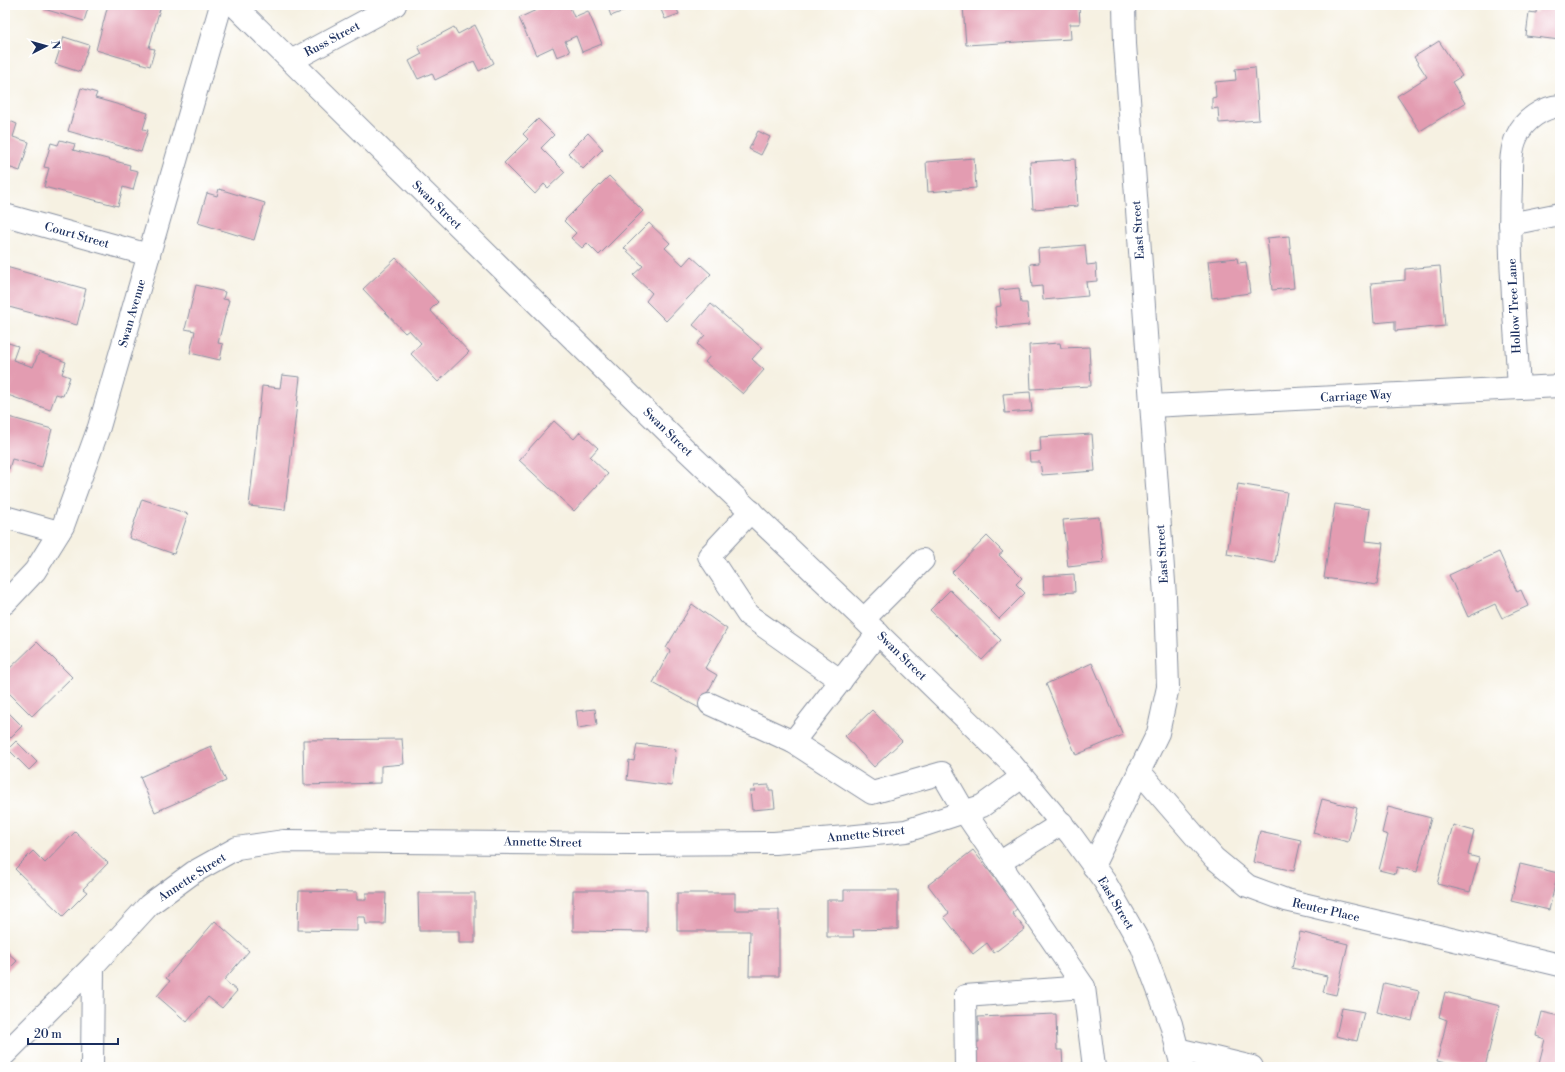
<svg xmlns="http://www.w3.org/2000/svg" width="1565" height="1072" viewBox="0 0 1565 1072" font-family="'Libre Bodoni',serif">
<rect width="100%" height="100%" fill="#fff"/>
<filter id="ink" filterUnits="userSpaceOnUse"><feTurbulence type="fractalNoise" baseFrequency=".025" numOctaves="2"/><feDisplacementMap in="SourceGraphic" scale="8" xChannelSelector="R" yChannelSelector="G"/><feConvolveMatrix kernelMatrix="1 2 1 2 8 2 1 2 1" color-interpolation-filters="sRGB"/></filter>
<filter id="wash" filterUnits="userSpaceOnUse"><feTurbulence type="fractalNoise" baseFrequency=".012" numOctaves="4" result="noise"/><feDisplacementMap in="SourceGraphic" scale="16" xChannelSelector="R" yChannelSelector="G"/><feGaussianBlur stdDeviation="0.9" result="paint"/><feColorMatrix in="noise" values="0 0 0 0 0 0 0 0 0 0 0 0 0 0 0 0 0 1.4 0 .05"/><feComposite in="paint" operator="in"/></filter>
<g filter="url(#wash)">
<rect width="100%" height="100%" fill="#f6f1e2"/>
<g id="blocks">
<g fill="#e39cb1">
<path d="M45,5H89L84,21L44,9Z"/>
<path d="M108,5H161L149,48L155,49L150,66L96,50Z"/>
<path d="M547,5H569L574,17L588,11L602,44L582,52L576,36L565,41L570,52L557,57L553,47L536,55L519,18Z"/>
<path d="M607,5H638L611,16Z"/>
<path d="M659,5H675L679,14L665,19Z"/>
<path d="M986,5H1079L1080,24H1070L1071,39L966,45L963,6Z"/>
<path d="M1537,5H1560V40L1526,36L1529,12L1536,13Z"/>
<path d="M475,25L494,63L479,71L474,61L435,80L432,73L418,79L409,61L422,54L418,46L454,27L458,34Z"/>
<path d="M64,37L89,45L80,72L55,64Z"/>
<path d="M1439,41L1462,76L1452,82L1465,103L1420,131L1397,96L1427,77L1414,57Z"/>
<path d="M1255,67L1259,120L1219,123L1218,108L1212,109V98L1216,97L1215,82L1236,80L1235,69Z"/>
<path d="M81,88L97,93L95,98L148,113L143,129L148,130L141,152L68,131Z"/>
<path d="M5,119L17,124L13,137L29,142L20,171L5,166Z"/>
<path d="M538,119L554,135L541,148L565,172L548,188L544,184L535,194L504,163L528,139L523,134Z"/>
<path d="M758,131L770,137L761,155L749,149Z"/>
<path d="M588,133L603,149L583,169L568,153Z"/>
<path d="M60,140L75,144L73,150L130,165L129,169L138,171L133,190L123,187L118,206L44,187L49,168L44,167L51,143L58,145Z"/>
<path d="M974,158L976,188L928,192L926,162Z"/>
<path d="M1075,159L1078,206L1033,209L1030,162Z"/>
<path d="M609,176L643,211L599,255L587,243L582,248L571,238L576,233L564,221Z"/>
<path d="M219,189L265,203L254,240L198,223L207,193L217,196Z"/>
<path d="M649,223L670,243L665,248L683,265L691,256L711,274L666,321L646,301L652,293L633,275L643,266L624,248Z"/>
<path d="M1289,236L1294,288L1272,290L1267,238Z"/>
<path d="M1085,245L1087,265L1096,264L1097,281L1086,282L1088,296L1043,300L1042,286L1032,287L1030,264L1039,263L1038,249Z"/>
<path d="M396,258L438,302L430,310L469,352L438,382L411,354L421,343L409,330L405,333L363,289Z"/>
<path d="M1237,258L1238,263L1246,262L1250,293L1212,298L1208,261Z"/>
<path d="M1440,266L1445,326L1395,331V321L1374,323L1371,283L1405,280V269Z"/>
<path d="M6,267L86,289L77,325L5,306Z"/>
<path d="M196,285L225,292L223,299L229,300L218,343L223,344L220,360L190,353L195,331L185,329Z"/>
<path d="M1019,288L1021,303H1027L1029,325L997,328L995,307L1001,306L999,290Z"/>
<path d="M711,304L762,348L752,359L764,370L743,394L705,362L710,356L697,344L705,335L693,325Z"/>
<path d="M5,342L18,346L13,360L33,367L39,352L66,362L62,374L70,377L63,396L56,394L50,410L5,394Z"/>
<path d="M1060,343L1061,348L1089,347L1091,386L1031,389L1029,345Z"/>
<path d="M282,375L300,377L285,510L249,506L262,386L280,388Z"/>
<path d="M1030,392L1032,411L1005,413L1003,394Z"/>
<path d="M5,416L52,429L42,467L12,459L9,469L5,468Z"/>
<path d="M554,421L574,439L580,432L598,448L590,457L608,474L574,511L519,460Z"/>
<path d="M1092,434L1095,471L1042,475L1040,462H1030L1029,452L1041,451L1040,437Z"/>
<path d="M1238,484L1287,492L1275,563L1227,554Z"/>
<path d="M142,499L188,514L174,554L129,538Z"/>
<path d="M1335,504L1370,509L1366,541L1383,543L1377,585L1324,578Z"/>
<path d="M1099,517L1104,563L1068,567L1063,520Z"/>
<path d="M987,536L1003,552L999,555L1022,578L1016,584L1025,593L999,619L952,572Z"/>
<path d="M1499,552L1517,592L1521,590L1528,606L1502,618L1495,604L1468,617L1449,575Z"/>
<path d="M1074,574L1075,592L1044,594L1043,576Z"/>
<path d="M950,590L1001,640L982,660L930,610Z"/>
<path d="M692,604L727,629L705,668L717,675L699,708L653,683L670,651L666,648Z"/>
<path d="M37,642L72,677L32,716L5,689V673Z"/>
<path d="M1092,663L1123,735L1076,755L1046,684Z"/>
<path d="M5,709L22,726L8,740L5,737Z"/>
<path d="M595,709L597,725L578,728L576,711Z"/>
<path d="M872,710L902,741L874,767L845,736Z"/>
<path d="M402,739L404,764L381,766V783L304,785L303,740Z"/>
<path d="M16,741L37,762L29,770L8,749Z"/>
<path d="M637,744L676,749L672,786L627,780L629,760L634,761Z"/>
<path d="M211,746L226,781L155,812L140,777Z"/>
<path d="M769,785V790H773L775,808L752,810L750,791H755L754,786Z"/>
<path d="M1322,799L1357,808L1348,842L1313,833Z"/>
<path d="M1388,807L1431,818L1417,872L1397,867L1395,874L1379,870L1388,835L1382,833Z"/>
<path d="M1453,825L1474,831L1468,855L1479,858L1470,892L1437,884Z"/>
<path d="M1260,831L1301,840L1294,871L1253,862Z"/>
<path d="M75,832L108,863L83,889L87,892L63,916L15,869L33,851L45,863Z"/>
<path d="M973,850L1018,908L1012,913L1025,929L994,953L987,943L973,954L944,917L949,913L928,885Z"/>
<path d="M1520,864L1558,873L1549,910L1511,901Z"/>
<path d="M573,890H647V932L573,931Z"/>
<path d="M844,890H898V929L853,930L854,937H827V900H844Z"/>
<path d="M299,891L357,892V900H366V893H386L385,924H366L365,917H357V931L298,930Z"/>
<path d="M418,893H475V943H459V931H419Z"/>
<path d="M677,893H735V910H779V976H749L750,931H677Z"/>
<path d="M215,921L249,951L224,980L237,991L222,1008L208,997L187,1022L157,996L170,981L166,978Z"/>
<path d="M1300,932L1348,944L1336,995L1323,992L1327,976L1292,968Z"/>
<path d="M5,950L17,961L5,973Z"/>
<path d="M1384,983L1419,991L1412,1021L1377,1012Z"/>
<path d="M1445,992L1500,1006L1485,1067H1462L1437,1061L1447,1020L1439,1017Z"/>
<path d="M1342,1008L1364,1012L1357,1041L1336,1036Z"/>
<path d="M1542,1012L1560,1016V1067H1538L1545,1039L1536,1036Z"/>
<path d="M1056,1014L1057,1050H1062L1063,1067H970L969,1042H979L978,1017Z"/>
</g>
</g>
</g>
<g filter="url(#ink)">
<use href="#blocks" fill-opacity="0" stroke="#8890a0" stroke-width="1"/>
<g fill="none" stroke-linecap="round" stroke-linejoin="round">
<g stroke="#8890a0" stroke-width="24">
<g id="minor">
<path d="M291,61L395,5"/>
<path d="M5,215L149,255"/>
<path d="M1510,224L1560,214"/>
<path d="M1519,388C1515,320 1508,251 1511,184C1511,168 1510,150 1517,136C1524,120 1543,107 1560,106"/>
<path d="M1151,406L1560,386"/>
<path d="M751,511L709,556L748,615L841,681"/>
<path d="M5,517L59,532"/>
<path d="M5,603L35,571L63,526L99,427L221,5"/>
<path d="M864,619L923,560"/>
<path d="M878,633L793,742L872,793L942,773L964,811L1084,987"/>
<path d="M710,704L793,742"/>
<path d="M1139,771L1214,858L1248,886L1286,900L1560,965"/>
<path d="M999,863L1062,823"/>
<path d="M93,966L149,905L194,872L237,848L284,841L632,844L774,843L846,837L906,831L982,806L1022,777"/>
<path d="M1177,1049L1252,1067"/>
<path d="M5,1054L93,966L92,1067"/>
<path d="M966,1067L965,996L1084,987L1094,1067"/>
</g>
</g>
<g stroke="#8890a0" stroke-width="24">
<g id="major">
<path d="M234,5L685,449L856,612L1010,762L1071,835L1105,882L1142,947L1171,1024L1182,1067"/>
<path d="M1093,866L1158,733L1168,687L1165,596L1125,44L1124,5"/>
</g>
</g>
<use href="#minor" stroke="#fff" stroke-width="22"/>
<use href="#major" stroke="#fff" stroke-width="22"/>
</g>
</g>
<g text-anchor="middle" stroke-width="3" stroke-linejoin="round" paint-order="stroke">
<g font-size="12" fill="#1b2f5e" stroke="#fff">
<text transform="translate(332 39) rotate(-28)" y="4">Russ Street</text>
<text transform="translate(437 205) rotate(44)" y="4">Swan Street</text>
<text transform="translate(1138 230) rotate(-94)" y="4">East Street</text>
<text transform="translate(77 235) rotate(16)" y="4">Court Street</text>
<text transform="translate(1514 306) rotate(-93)" y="4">Hollow Tree Lane</text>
<text transform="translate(132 313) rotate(-74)" y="4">Swan Avenue</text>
<text transform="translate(1356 396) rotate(-3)" y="4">Carriage Way</text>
<text transform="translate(668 432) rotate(44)" y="4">Swan Street</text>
<text transform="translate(1162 554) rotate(-94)" y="4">East Street</text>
<text transform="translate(902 656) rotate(44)" y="4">Swan Street</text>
<text transform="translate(866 834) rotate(-6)" y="4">Annette Street</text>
<text transform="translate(543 842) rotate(1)" y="4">Annette Street</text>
<text transform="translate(192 877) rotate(-33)" y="4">Annette Street</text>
<text transform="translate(1116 903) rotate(59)" y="4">East Street</text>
<text transform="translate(1326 910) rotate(13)" y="4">Reuter Place</text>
</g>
</g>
<rect width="1565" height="1072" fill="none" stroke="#fff" stroke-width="20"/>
<g transform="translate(46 46) rotate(84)" stroke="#ffffff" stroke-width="3" paint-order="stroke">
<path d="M0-3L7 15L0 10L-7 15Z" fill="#1b2f5e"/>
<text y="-6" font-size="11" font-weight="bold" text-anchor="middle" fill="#1b2f5e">N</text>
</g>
<path d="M28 1038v6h90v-6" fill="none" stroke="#1b2f5e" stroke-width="2"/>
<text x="34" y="1038" font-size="12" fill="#1b2f5e" stroke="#ffffff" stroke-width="3" paint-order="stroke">20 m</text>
</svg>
